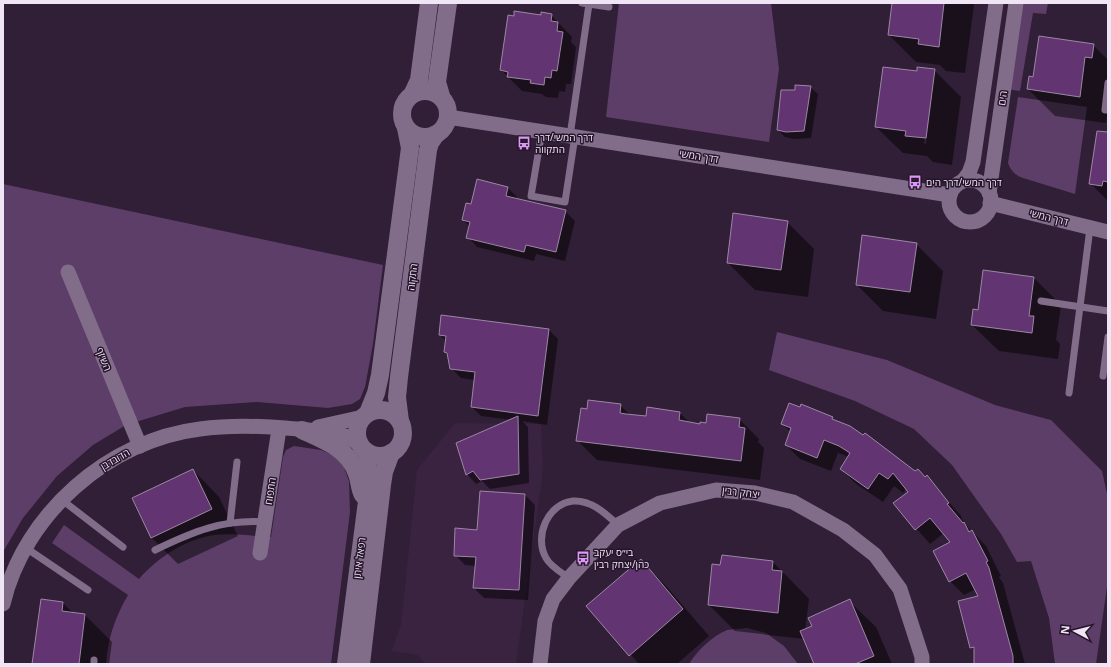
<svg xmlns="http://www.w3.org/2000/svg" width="1111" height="667" viewBox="0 0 1111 667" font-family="'Open Sans','Noto Sans Hebrew',sans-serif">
<rect width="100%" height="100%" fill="#301f36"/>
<path fill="#392340" d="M455,423L541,424L543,471L516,664H425L418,655L391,651L401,625L417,470Z"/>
<g fill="#5d3e68">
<path d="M619,3H771L779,69L769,142L606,117Z"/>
<path d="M1019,3H1048L1046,14L1033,13L1020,91L1006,89Z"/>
<path d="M1018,97L1087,107L1075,194L1023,178C1015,175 1011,171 1008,163Z"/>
<path d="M3,184L383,265L373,344L365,387L360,399L352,404L328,408L257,402L185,407L126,425L93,445L57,476L23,518L3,552Z"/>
<path d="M777,332L887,360L995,405L1051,420L1102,471L1108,498V580L1096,664H1055L1049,618L1031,561L1017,562L1001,534L952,465L914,429L855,401L769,370Z"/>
<path d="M294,446L321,450L334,456L343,465L349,481L350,512L331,664H106C108,638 115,617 128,595L52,543L64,525L139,579C157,558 187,538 215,535C234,533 252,536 271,537L283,457L286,450Z"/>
<path d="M747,628L766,633L784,646L798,664H689C697,651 712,636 727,630C733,629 741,629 747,628Z"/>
</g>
<g fill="#0007" fill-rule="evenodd">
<path d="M893,3H972L974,5L965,73L946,71L940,65L916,62L889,35Z"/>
<path d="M551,15L572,37L571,42L576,47L571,84H566L565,92L559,91L558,98L546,97L542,94L522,91L501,70L542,16Z"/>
<path d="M1093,45L1108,60V111L1106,123L1055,116L1028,89L1034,78Z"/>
<path d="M934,70L961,97L952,165L933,162L927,156L903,153L876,127L918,72ZM930,96H932L926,144L924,143Z"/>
<path d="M810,87L818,94L811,138L794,139L785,137L778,130L796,91Z"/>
<path d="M1108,133V201L1090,183Z"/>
<path d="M507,187L517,197V199L565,211L575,221L565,261L536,254L534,261L477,247L468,237L470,227L463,220L472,205Z"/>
<path d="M787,222L814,249L808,297L755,290L728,263Z"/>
<path d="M916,244L943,271L936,319L883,311L857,285Z"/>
<path d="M984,272L1034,278L1061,305L1056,340L1060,344L1058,359L999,351L972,325L979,311Z"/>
<path d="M549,330L558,339L547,425L522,421L528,427L529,483L490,489L482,481L476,484L467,474L511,420L481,416L472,407L475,380L461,378L451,368L448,356L445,352L446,341L440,335Z"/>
<path d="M620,405L630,415L647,418L680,413L690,423L700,425L739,419L759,439L758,442L764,448L760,480L597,460L577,440L588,410Z"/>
<path d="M832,418L915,472L926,478L927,477L962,517L961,518L968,527L986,546L1001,576L999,577L1003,583L1025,664H975V651L971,647L980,596L976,589L964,595L950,581L952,542L944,533L930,544L895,504L909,492L906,488L903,493L894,486L883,502L855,483L841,469L849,457L838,453L831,471L800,459L786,445L791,432L782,424Z"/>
<path d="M193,470L219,497L238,536L178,564L152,538L133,498Z"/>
<path d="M525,495L535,505L528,600L484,598L474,588L476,566L465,565L455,555Z"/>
<path d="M641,560L667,587L709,636L677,664H639L588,606Z"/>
<path d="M773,562L809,599L805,630L849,601L876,627L892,664H815L804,639L735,631L709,605L721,566Z"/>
<path d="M42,600L63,603L74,614L85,615L112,642L109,664H33Z"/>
</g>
<g fill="#623471" stroke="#9c87a4">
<path d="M892,3H944L939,47L918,44L919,39L888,35Z"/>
<path d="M514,11L541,15V12L552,14L551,21L558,22L557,31L563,32L557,71L552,70L551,78L545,77L544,85L530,83L531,80L507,77L508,72L500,70L508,15L514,16Z"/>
<path d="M1039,36L1094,44L1092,58L1085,57L1080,97L1027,89L1029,76L1033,77Z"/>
<path d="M883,67L917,71V67L935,69L926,138L905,136L906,131L875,127Z"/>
<path d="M795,85L811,86L804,131L786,132L777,130L781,90H795Z"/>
<path d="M1097,131L1108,132V182L1103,181L1102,186L1089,184Z"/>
<path d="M477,179L508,187L506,196L566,210L556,252L526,245L524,252L466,238L470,222L462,220L466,203L471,204Z"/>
<path d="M733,213L788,221L781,270L727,263Z"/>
<path d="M862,235L917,243L910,292L856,285Z"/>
<path d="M983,270L1034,277L1029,316H1034L1032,333L971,325L973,309L978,310Z"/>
<path d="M441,315L549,329L538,416L471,407L475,372L450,369L447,353L444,352L446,336L439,335Z"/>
<path d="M588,400L621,404L620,413L626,414L646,416L647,407L680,412L679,420L700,424V422L706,423L707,414L740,418L739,427L745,428L741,461L576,441L581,408L587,409Z"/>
<path d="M789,403L800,407L801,404L833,417L832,419L850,426L863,435L865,433L915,471L918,469L925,477L927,475L949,503L947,504L963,523L964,522L969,532L972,530L988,561L986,562L989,568L1013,656V664H974V647L970,648L958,601L978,596L966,573L949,582L933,551L950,542L930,518L915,530L893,503L908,492L893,473L888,479L879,473L868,489L840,469L850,453L839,446L824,440L817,458L785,445L791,428L781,424Z"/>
<path d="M518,416L519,474L480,480L473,471L466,475L456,443Z"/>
<path d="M193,469L212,509L151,538L132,498Z"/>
<path d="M480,491L525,494L519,590L473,588L476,557L454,556L455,528L477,530Z"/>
<path d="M722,555L773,561L772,570L782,571L778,613L708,605L712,564L720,565Z"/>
<path d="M641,559L683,609L629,656L586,606Z"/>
<path d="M41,599L63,602L62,611L85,614L79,664H32Z"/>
<path d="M850,599L874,656L855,664H814L800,631L812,626L808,618Z"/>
</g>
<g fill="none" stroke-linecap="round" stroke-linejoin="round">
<g stroke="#816d89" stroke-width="7">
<path d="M582,3L609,7"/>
<path d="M1108,83L1105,110H1108"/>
<path d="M542,131L531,196L565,202L575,136"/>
<path d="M570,136L589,4"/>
<path d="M1041,301L1108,311"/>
<path d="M1103,376L1108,337"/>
<path d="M1069,393L1090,228"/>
<path d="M62,500L123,547"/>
<path d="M230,523L237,462"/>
<path d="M26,548L88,590"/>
<path d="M155,550C192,532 223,519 265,522"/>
<path d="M569,578C562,573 550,566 546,558C534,537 547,504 573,501C592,500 606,514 618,525"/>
<path d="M94,660V664"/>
</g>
<g stroke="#816d89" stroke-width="15">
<path d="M448,117L950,195"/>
<circle cx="970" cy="201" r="21"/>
<path d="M963,181L969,173L973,162L996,3"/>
<path d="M989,193L1016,3"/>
<path d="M990,203L1108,232"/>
<path d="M68,272L140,446"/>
<path d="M318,427L363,417"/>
<path d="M260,553L279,429"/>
<path d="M3,604C24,514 109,440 200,429C243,423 287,428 330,432L345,436L360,444"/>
<path d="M540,664L545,621L553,599L569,578L618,525L660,503L716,490L755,493L793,502L843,530L875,555L900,589L922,657V664"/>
</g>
<g stroke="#816d89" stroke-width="18">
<circle cx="425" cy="114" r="23"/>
<path d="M413,93L419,80L429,3"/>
<path d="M441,96L437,82L448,3"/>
<circle cx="380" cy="433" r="23"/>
<path d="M368,413L376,393L380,375L410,148L406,128"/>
<path d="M400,421L397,397L399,377L428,150L430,143L436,134"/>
<path d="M302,430C324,440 349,449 357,474C360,481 359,488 363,495"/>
<path d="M346,664L369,486L367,452"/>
<path d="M361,664L382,485L384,472L391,453"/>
</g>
</g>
<defs>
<g id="bus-bare" transform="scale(1.08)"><path d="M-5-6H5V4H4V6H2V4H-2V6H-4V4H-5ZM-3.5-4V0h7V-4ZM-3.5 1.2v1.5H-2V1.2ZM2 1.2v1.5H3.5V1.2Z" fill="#dc99f4" stroke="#26152c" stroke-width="2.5" paint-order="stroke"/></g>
</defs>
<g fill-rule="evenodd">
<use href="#bus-bare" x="524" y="143"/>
<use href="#bus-bare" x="915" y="182"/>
<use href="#bus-bare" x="583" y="558"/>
</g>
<g text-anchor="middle" stroke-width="3" stroke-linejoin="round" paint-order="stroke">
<g font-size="10" fill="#f0e5f4" stroke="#26152c">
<text transform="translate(1002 98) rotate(-82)" y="4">הים</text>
<text transform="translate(699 156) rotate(9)" y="4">דדך המשי</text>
<text transform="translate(1049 217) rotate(14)" y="4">דרך המשי</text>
<text transform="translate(412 277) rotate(-83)" y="4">התקוה</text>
<text transform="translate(104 359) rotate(68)" y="4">השיזף</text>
<text transform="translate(115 459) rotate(-30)" y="4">הדובדבן</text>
<text transform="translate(270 491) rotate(-81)" y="4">התפוח</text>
<text transform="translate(741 492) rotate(7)" y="4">יצחק רבין</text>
<text transform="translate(359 558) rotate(-83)" y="4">רפאל איתן</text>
</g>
<g font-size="10" fill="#f0e5f4" stroke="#26152c" text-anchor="start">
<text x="535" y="141">דרך המשי/דרך<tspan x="535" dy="12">התקווה</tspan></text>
<text x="926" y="186">דרך המשי/דרך הים</text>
<text x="594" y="556">בי״ס יעקב<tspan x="594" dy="12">כהן/יצחק רבין</tspan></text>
</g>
</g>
<rect width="1111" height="667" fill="none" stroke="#f0e5f4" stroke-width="8"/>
<g transform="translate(1075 631) rotate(277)" stroke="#26152c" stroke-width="3" paint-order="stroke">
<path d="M0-3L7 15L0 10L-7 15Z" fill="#f0e5f4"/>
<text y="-6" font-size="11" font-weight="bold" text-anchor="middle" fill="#f0e5f4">N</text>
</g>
</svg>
